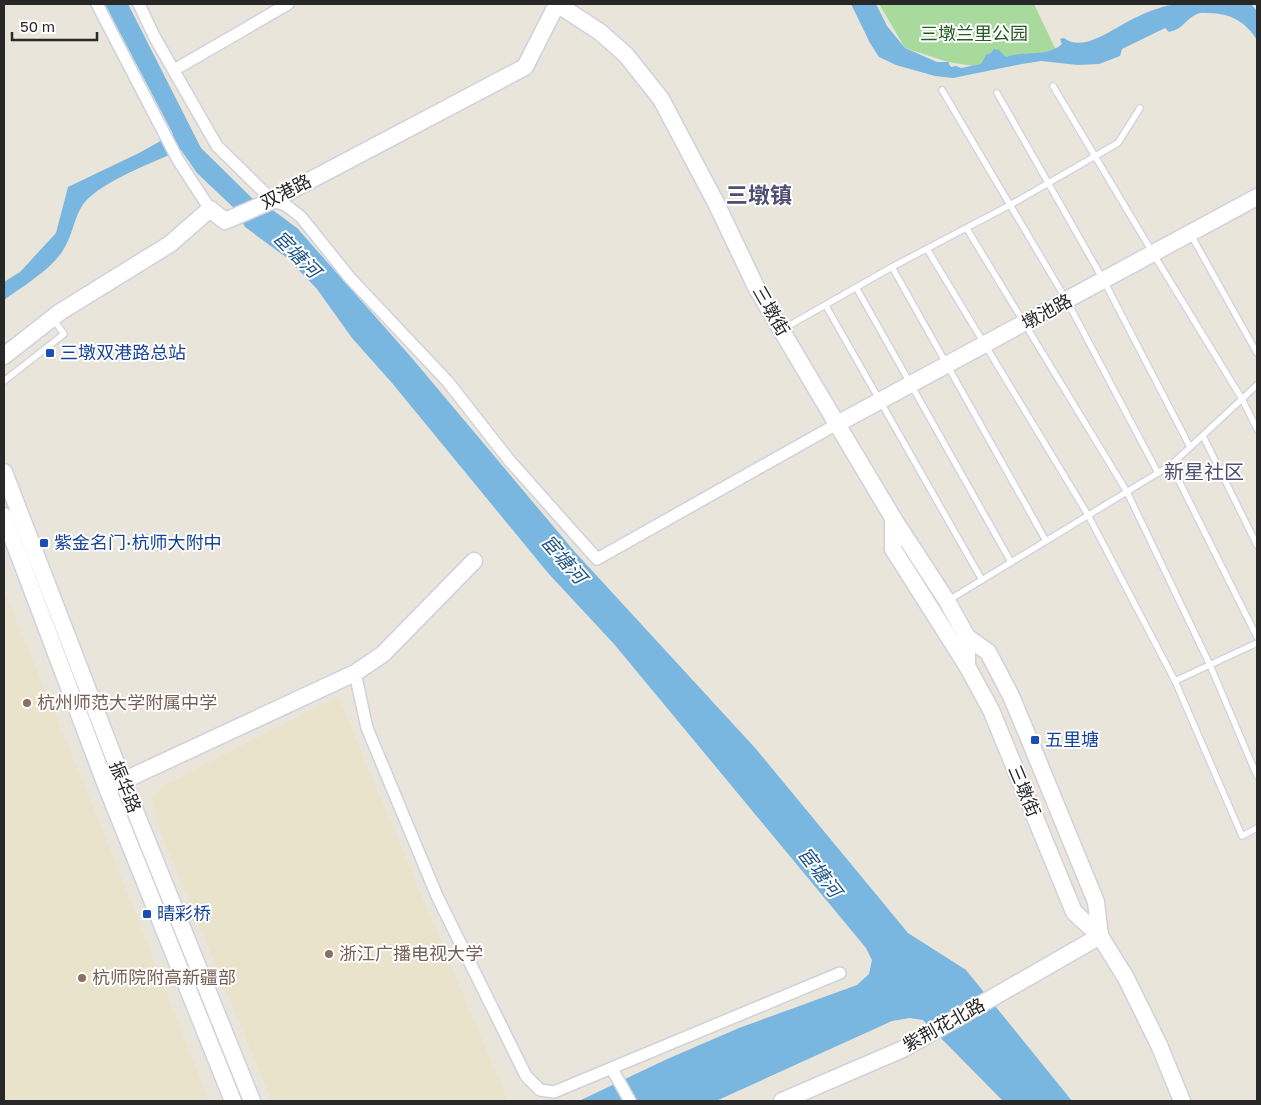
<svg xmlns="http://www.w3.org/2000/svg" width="1261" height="1105" viewBox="0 0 1261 1105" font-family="'Golos Text','Noto Sans SC',sans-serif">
<rect width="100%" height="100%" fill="#e9e5db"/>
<g fill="#e9e3cc">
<path d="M4,591L97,816L209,1101H4Z"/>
<path d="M338,696L508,1101H272L156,821L152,799L163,786Z"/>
</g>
<path fill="#a9da9d" d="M879,4H1034L1056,50L973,66L948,62L905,48Z"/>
<g fill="#79b6e0">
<path d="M105,4H128L201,148L254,200L270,208L297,228L411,357L574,551L756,749L908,933L966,970L1072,1101H1003L923,1020L910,1018L892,1021L716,1101H579L665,1060L739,1028L857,985L869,974L872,960L866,948L614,644L548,573L392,383L352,338L317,289L287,258L245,227L236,210L197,173L181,150C154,162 102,181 84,203C75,215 73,232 66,245C55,268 24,285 4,300V282L20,272L56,233L68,187L139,153L173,134Z"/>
<path d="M851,4H876L887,26L905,48L937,62H948L951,67L956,66L961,68L981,64L986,55L991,53L994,49L999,50L1006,57C1025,50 1046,58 1062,44L1060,39L1064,38C1085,54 1117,25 1137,17C1149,11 1165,5 1178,4C1199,1 1229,4 1251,4L1257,11V40C1246,22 1230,13 1209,13C1205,13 1201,12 1197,14C1184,20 1184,29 1169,32L1165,28L1122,49L1120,56L1099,64L1078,65L1041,61L1022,64L953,78L935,76L896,65L879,57L870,43Z"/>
</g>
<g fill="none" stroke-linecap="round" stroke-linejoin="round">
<g stroke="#d0d1df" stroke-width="8">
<g id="lane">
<path d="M1053,86L1154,255L1242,399L1257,429"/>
<path d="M942,90L1067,301L1158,473"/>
<path d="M997,93L1104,281L1190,447"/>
<path d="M967,229L1127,492L1210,665L1257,776"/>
<path d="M1191,235L1257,353"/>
<path d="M927,249L1088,515L1175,681L1242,836L1257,828"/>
<path d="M892,267L1046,541"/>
<path d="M857,289L1011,562"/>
<path d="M826,306L982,580"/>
<path d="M783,329L892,267L1010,205L1118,143L1140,108"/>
<path d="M4,381L64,334L53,319"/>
<path d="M1203,436L1257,545"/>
<path d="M1171,465L1257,637"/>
<path d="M949,600L1171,465L1257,385"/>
<path d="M1175,681L1257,643"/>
</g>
</g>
<g stroke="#d0d1df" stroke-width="14">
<g id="street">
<path d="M97,4L178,160L210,209"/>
<path d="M139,4L154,36L217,146L272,200L287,206L301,217L350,278L448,382L509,460L597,559L837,424"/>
<path d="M174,70L288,4"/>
<path d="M355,673L367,728L437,896L526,1076L540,1090L554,1092L840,973"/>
<path d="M612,1069L630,1101"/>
</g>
</g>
<g stroke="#d0d1df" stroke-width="19">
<g id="secondary">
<path d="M557,4L600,32L626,55L661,99L716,203L757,289L837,424L893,518L947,601L967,637L988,652L1011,696L1027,734L1096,902L1100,936"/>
<path d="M4,356L60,312L170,244L210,209L225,221L271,201L525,67L557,4"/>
<path d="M837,424L1257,197"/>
<path d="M4,472L123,781L252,1101"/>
<path d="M4,516L107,788L233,1101"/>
<path d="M893,518V549L967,666"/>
<path d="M967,637V666L991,710L1074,912L1100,936L1126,978L1159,1045L1182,1101"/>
<path d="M114,785L355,673L383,654L474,561"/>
<path d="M782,1101L903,1049L1100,936"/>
</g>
</g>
<use href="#lane" stroke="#fff" stroke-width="5.5"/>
<use href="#street" stroke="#fff" stroke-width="11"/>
<use href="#secondary" stroke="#fff" stroke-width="16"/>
</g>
<g fill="#1a4fb4" stroke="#fff" stroke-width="2">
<rect x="45" y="348" width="10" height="10" rx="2.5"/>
<rect x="39" y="538" width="10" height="10" rx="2.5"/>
<rect x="1030" y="735" width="10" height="10" rx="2.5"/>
<rect x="142" y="909" width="10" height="10" rx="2.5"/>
</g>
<g fill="#8d6e63" stroke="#fff" stroke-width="2">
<circle cx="27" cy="703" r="5"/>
<circle cx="329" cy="954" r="5"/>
<circle cx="82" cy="978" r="5"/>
</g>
<g text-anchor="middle" stroke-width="4" stroke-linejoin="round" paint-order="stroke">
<g font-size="18" fill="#255b21" stroke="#fff">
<text x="974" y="40">三墩兰里公园</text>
</g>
<g font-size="18" fill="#282828" stroke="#fff">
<text transform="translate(286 192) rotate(-27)" y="6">双港路</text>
<text transform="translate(771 311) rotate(60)" y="6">三墩街</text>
<text transform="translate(1047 312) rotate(-28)" y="6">墩池路</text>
<text transform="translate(125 787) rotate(68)" y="6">振华路</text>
<text transform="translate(1024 791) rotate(67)" y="6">三墩街</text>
<text transform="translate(944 1025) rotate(-29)" y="6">紫荆花北路</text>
</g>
<g font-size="18" fill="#164399" stroke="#fff" text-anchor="start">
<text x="60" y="359">三墩双港路总站</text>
<text x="54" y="549">紫金名门·杭师大附中</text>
<text x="1045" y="746">五里塘</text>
<text x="157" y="920">晴彩桥</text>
</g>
<g font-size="18" fill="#785e54" stroke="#fff" text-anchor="start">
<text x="37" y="709">杭州师范大学附属中学</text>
<text x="339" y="960">浙江广播电视大学</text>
<text x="92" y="984">杭师院附高新疆部</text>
</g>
<g font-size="19" font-style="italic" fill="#1c5488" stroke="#fff">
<text transform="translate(297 254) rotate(45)" y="7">宦塘河</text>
<text transform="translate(564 559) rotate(49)" y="7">宦塘河</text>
<text transform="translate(820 872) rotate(52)" y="7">宦塘河</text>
</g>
<g font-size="20" fill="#4e4f73" stroke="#fff">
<text x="1204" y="479">新星社区</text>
</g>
<g font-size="22" font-weight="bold" fill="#4e4f73" stroke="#fff">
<text x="759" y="203">三墩镇</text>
</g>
</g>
<rect width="1261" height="1105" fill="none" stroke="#282828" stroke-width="10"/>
<path d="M12 32v8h85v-8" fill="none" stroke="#282828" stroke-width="2.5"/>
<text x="20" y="32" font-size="15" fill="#282828" stroke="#ffffff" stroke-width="4" paint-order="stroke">50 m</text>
</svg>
